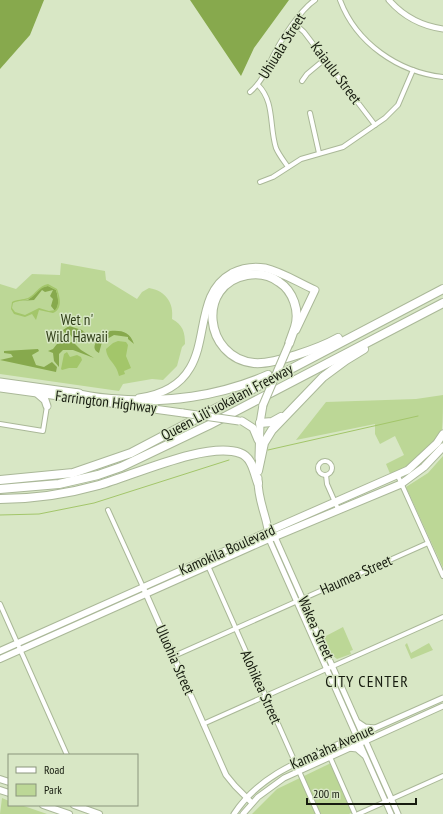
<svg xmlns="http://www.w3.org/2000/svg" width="443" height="814" viewBox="0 0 443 814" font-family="'PT Sans Narrow',sans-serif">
<rect width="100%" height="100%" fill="#d8e7c5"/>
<g fill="#bcd796">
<path d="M61,263L105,271L106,280L137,299L142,292L149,288C166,291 174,303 172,319C183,325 185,332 185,344L182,347L177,366L163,380L152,379L123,384L119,391L0,374V284L16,289L32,274L60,275Z"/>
<path d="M443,395C443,405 443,421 442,430C435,447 408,467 391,476L386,464L404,455L395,436L380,444L375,434V424L296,440L326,402L416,399Z"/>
<path d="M443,456V568L406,487L428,473Z"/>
<path d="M343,627L353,650L350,651L351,654L337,659L332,655L324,637Z"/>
<path d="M407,643L411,653L429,643L433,650L411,659L405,645Z"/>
<path d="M331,763L355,811L349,814H252L277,789Z"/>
<path d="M2,798L9,801V805H21L47,814H0Z"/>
</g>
<g fill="#87a94d">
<path d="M0,0H44L30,35L0,69Z"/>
<path d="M190,0H289L254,48L241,76Z"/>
<path d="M48,286L56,290C58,297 60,306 55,311L51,306L53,299L50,296L53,290L45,292L42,290L34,300L20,301L28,300L42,287Z"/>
<path d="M69,326L82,330L87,335V338L74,340L69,333H65L63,330Z"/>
<path d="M110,331C122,330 130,332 134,344L128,339V337L114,335L102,342L99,353C87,347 102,334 110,331Z"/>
<path d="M73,342L81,350L94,358L73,350H63L59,354V367L54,361L53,353L48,351L53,349L57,344Z"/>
<path d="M38,349L39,351L32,355L36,365L44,367L52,362L57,367L56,372L0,360L13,357L11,354L4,353V351Z"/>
</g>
<g fill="#a3c66a" fill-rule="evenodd">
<path d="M48,284L57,289C60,297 63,309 53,313L39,310L36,320L32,314L25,317L14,314L11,309L12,302C17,299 23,300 28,298C36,294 38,286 48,284ZM48,286L56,290C58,296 60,305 55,310L49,311L39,308L25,315L15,312L12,308L13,303C19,300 24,301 29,299C37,295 38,288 48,286Z"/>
<path d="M118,341L126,342L128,345L126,356L131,368L124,371L125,374L119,376C116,362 107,361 106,349L113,343Z"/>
<path d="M67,352L70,357L77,355L81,357L82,360L77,368H69L62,370L61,369L64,354Z"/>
</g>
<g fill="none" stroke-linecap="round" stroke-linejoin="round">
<g stroke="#a3c66a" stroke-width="1">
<path d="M268,450L418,416"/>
<path d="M0,515L39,514L94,503L229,460"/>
</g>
<g stroke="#aab898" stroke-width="6">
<g id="minor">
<path d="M340,0C356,43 398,72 443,77"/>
<path d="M295,24L304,32L375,125"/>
<path d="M302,81L307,74L325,59"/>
<path d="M258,85C275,102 269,126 276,148C279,155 284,161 288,167"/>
<path d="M250,92C262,82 267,69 273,56C281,40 300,10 315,0"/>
<path d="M310,113L319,153"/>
<path d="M260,182L273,177L301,159L343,147L385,118L398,105L413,70"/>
<path d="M0,424L43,431L47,406"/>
<circle cx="325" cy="468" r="7"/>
<path d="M326,475L327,484L338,509"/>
<path d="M398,476L443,576"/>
<path d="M108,510L143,587"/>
<path d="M205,559L318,814"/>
<path d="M0,604L67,755"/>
<path d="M174,656L428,543"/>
<path d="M203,724L443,617"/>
<path d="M330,757L355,814"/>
<path d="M358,814L443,776"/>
</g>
</g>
<g stroke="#aab898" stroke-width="7">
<g id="tertiary">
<path d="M389,0C403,16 422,26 443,29"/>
<path d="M275,537L398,814"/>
<path d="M269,539L391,814"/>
<path d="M143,587L226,775L235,786L252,803"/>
<path d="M359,723L365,727L375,728"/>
<path d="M348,748L357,749L364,755"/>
<path d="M234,814C261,773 305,759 348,740C380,726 411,712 443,698"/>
<path d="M243,814L258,797L284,778L443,706"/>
</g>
</g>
<g stroke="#aab898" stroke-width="8">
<g id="secondary">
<path d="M0,651L269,531L272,534"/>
<path d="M0,659L269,539"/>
<path d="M0,779L9,782"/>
<path d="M0,790L9,793"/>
<path d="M43,805L69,814"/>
<path d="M74,805L99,814"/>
</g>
</g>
<g stroke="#aab898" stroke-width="9">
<g id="primary">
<path d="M0,382L79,393"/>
<path d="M0,388L183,413"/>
<path d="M38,394L45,400L47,406"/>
<path d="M139,398C160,395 179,387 190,368C208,338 197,292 232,273C242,268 253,266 265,268C282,272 299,283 315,290L296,330"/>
<path d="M242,421L253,428L258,440"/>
<path d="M259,458L260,423L263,405"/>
<path d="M258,478C257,502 269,519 269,539L401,484L424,467L443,447"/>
<path d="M269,531L408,470L437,443L443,434"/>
</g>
</g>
<g stroke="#aab898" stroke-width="10">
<g id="motorway">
<path d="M289,344C291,338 293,333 295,327C300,311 293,291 279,282C270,275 258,273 247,275C196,284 204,358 254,363C273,365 320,348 338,338"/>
<path d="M75,393C87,397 100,398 112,399C165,404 220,396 268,375"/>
<path d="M260,423L272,422L281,417"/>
<path d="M258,471L264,443L272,430L323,377L346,360L364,349"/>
<path d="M0,480L73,473L131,453L443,289"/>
<path d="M0,489L59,484L98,475L121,467L209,425L443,303"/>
<path d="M0,499C34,499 67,494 99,485C134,475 207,441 240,453C252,457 254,472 258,483"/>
</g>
</g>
<use href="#minor" stroke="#fff" stroke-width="4"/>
<use href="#tertiary" stroke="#fff" stroke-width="5"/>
<use href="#secondary" stroke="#fff" stroke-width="6"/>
<use href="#primary" stroke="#fff" stroke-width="7"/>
<use href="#motorway" stroke="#fff" stroke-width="8"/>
<g stroke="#aab898" stroke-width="9" stroke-linecap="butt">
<g id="primary-bridge">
<path d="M263,405L289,344"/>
<path d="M183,413L239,421"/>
</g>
</g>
<use href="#primary-bridge" stroke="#fff" stroke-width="7"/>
</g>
<g text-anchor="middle" stroke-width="3" stroke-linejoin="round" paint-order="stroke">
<g font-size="15" fill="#161b0f" stroke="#d8e7c5">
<text transform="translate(282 46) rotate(-58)" y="5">Uhiuala Street</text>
<text transform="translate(336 73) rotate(53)" y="5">Kaiaulu Street</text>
<text transform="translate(106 402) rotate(7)" y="5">Farrington Highway</text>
<text transform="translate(227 402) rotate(-28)" y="5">Queen Liliʻuokalani Freeway</text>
<text transform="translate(227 550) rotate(-24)" y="5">Kamokila Boulevard</text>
<text transform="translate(356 575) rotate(-24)" y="5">Haumea Street</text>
<text transform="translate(316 628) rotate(66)" y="5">Wakea Street</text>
<text transform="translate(175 660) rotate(66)" y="5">Uluohia Street</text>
<text transform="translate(261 687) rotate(66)" y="5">Alohikea Street</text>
<text transform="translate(332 747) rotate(-24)" y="5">Kama'aha Avenue</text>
</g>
<g font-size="15" fill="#2f3d17" stroke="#d8e7c5">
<text x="77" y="325">Wet n'<tspan x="77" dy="17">Wild Hawaii</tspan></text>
</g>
<g font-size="16" letter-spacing="1" fill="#161b0f" stroke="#d8e7c5">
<text x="367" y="687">CITY CENTER</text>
</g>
</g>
<rect x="8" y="754" width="130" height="52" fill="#d8e7c5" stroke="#8a957c"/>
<rect x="16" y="767" width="20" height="6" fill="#ffffff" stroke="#8a957c"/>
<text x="44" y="774" font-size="12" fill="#161b0f">Road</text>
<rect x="16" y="784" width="20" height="12" fill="#bcd796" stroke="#8a957c"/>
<text x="44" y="794" font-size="12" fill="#161b0f">Park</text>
<path d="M307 798v6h109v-6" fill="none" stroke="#161b0f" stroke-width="2"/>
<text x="313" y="798" font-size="12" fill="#161b0f" stroke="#d8e7c5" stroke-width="3" paint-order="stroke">200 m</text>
</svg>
